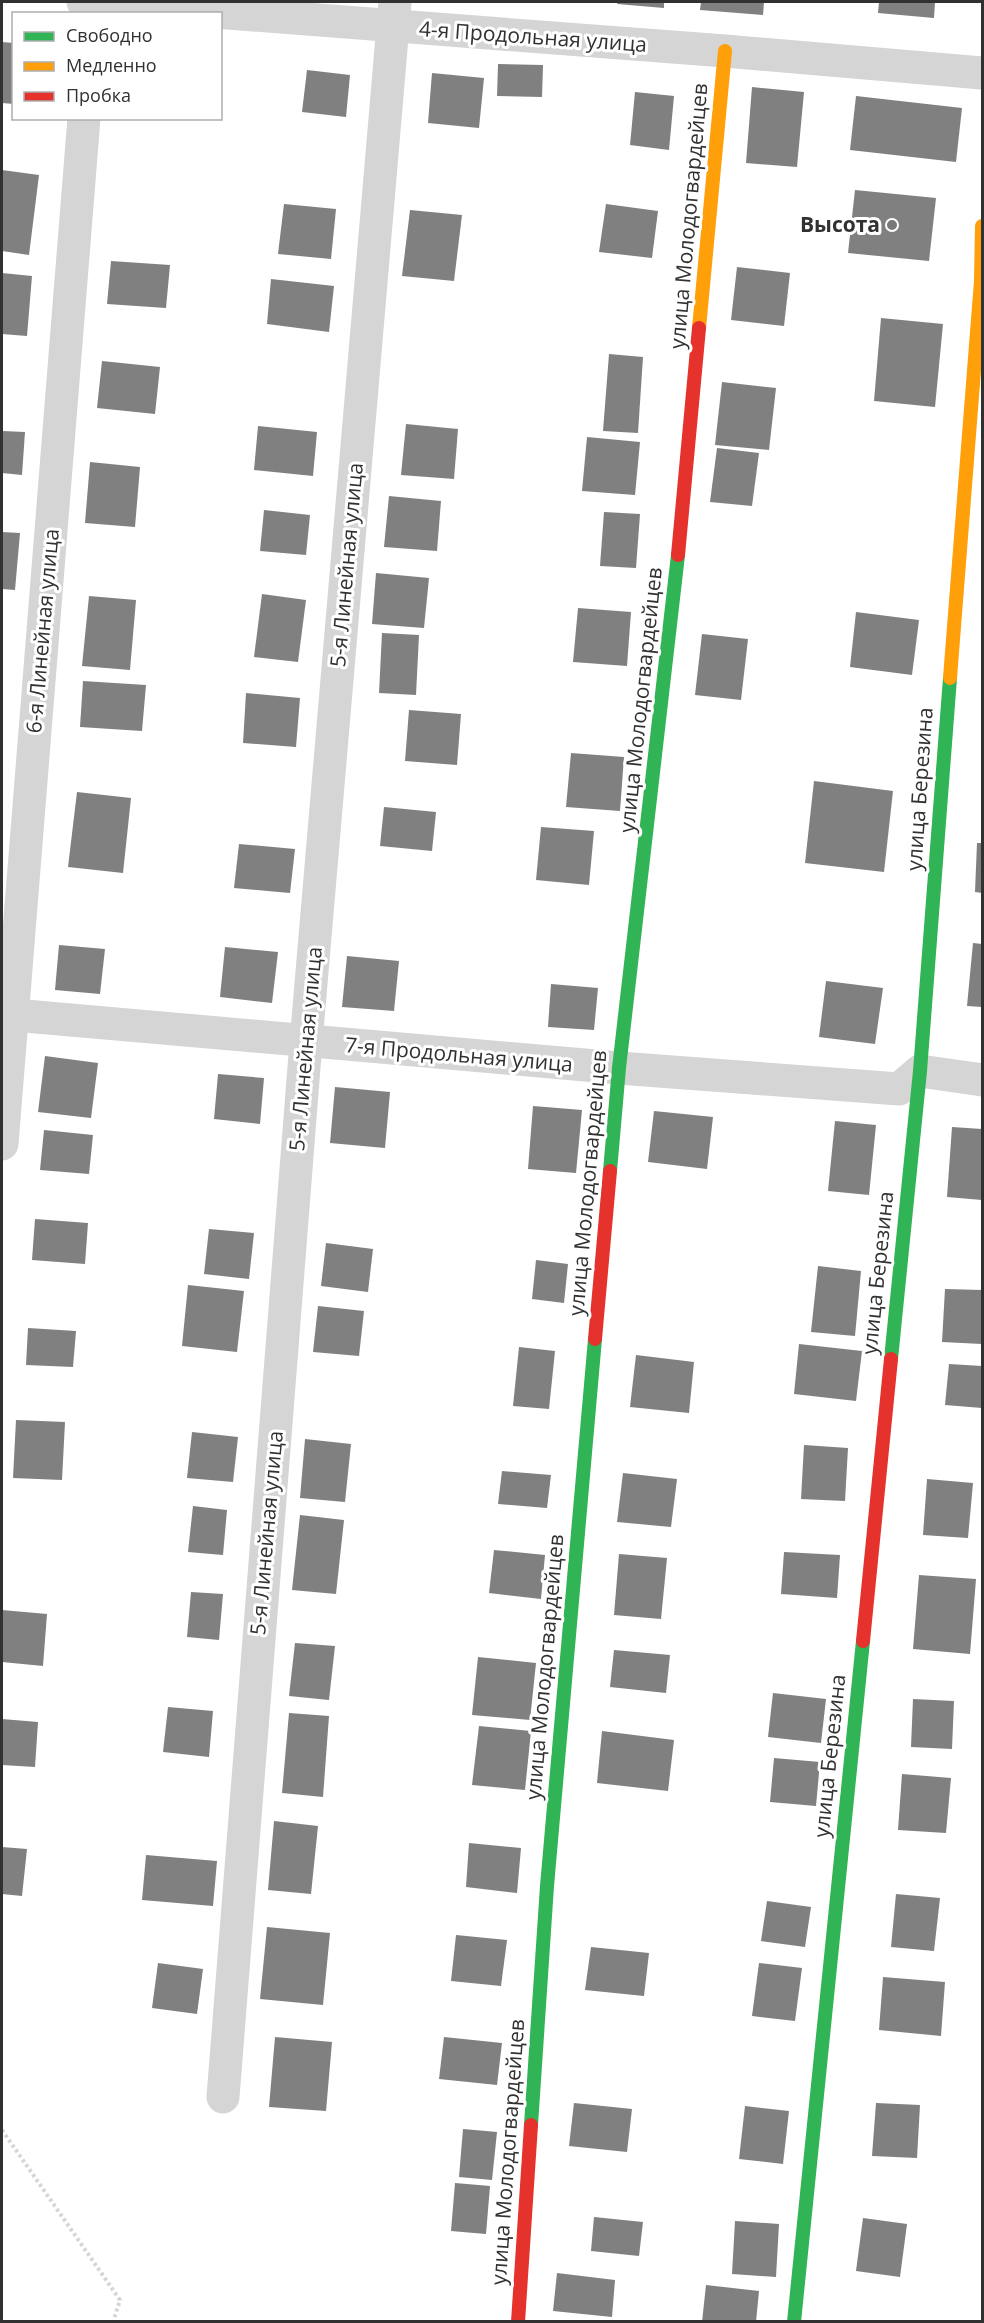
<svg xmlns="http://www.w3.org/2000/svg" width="984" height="2323" viewBox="0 0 984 2323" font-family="'Open Sans',sans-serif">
<rect width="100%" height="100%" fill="#fff"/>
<g fill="#808080">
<path d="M618,2H664V8L617,4Z"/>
<path d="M701,2H764L763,15L700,10Z"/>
<path d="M879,2H935L934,18L878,13Z"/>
<path d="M2,42L14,43V104L2,103Z"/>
<path d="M498,64L543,65L542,97L497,96Z"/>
<path d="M307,70L350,75L346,117L302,112Z"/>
<path d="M432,73L484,78L479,128L428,123Z"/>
<path d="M752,87L804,92L797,167L746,163Z"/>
<path d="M635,92L674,96L669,150L630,145Z"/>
<path d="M856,96L962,108L956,162L850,150Z"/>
<path d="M2,170L39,175L29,255L2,251Z"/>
<path d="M855,190L936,198L929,261L848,253Z"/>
<path d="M284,204L336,209L331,259L278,254Z"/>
<path d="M606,204L658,211L652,258L599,252Z"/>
<path d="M410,210L462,215L454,281L402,276Z"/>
<path d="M111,261L170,265L166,308L107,304Z"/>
<path d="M737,267L790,273L784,326L731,320Z"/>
<path d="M2,273L32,276L27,336L2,334Z"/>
<path d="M271,279L334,286L329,332L267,324Z"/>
<path d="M881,318L943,324L935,407L874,401Z"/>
<path d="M609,354L643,357L638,433L603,431Z"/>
<path d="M102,361L160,367L155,414L97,408Z"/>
<path d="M722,382L776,388L769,450L715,445Z"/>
<path d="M406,424L458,429L454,479L401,475Z"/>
<path d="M258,426L317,432L313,476L254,470Z"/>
<path d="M2,431L25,432L22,475L2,473Z"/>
<path d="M587,437L640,442L635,495L582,491Z"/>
<path d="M717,448L759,453L752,506L710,502Z"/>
<path d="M90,462L140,467L135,527L85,523Z"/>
<path d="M389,496L441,501L437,551L384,547Z"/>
<path d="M264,510L310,515L306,555L260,551Z"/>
<path d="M604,512L640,514L636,568L600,566Z"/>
<path d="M2,532L20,533L15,590L2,589Z"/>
<path d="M376,573L429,578L424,628L372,624Z"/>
<path d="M262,594L306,600L298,662L254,657Z"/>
<path d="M89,596L136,600L130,670L82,666Z"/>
<path d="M578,608L631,612L627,666L573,662Z"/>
<path d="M856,612L919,620L912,675L850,667Z"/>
<path d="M382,633L419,635L416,695L379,693Z"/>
<path d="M702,634L748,639L741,700L695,695Z"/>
<path d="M83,681L146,685L142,731L80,727Z"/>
<path d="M246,693L300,698L296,747L243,743Z"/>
<path d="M409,710L461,714L457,765L405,761Z"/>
<path d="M571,753L624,757L620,811L566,807Z"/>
<path d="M814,781L893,791L884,872L805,863Z"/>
<path d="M77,792L131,798L123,873L68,867Z"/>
<path d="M384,807L436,812L432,851L380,846Z"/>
<path d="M541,827L594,831L589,885L536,880Z"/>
<path d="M977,843H982V893L975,892Z"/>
<path d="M239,844L295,849L290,893L234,888Z"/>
<path d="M973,943L982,944V1007L967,1006Z"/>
<path d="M59,945L105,949L100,994L55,990Z"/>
<path d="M225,947L278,952L272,1003L220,997Z"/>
<path d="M347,956L399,961L394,1011L342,1007Z"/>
<path d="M826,981L883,988L875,1044L819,1037Z"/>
<path d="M551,984L598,988L594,1030L548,1027Z"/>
<path d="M45,1056L98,1063L91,1118L38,1112Z"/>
<path d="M218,1074L264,1078L260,1124L214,1119Z"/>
<path d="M335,1087L390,1092L385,1148L330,1143Z"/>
<path d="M533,1106L582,1110L576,1173L528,1169Z"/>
<path d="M654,1111L713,1117L707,1169L648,1162Z"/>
<path d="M835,1121L876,1125L869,1195L828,1191Z"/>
<path d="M952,1127L982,1129V1200L947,1197Z"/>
<path d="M44,1130L93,1135L89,1174L40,1170Z"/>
<path d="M35,1219L88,1223L85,1264L32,1260Z"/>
<path d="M209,1229L254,1233L249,1279L204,1274Z"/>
<path d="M326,1243L373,1249L368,1292L321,1286Z"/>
<path d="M536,1260L568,1264L564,1303L532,1299Z"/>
<path d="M818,1266L861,1271L855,1336L811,1332Z"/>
<path d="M188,1285L244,1291L237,1352L182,1346Z"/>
<path d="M945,1289L982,1290V1344L942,1342Z"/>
<path d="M318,1306L364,1311L359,1356L313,1352Z"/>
<path d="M28,1328L76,1331L73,1367L26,1365Z"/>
<path d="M799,1344L862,1351L856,1401L794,1394Z"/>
<path d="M519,1347L555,1351L549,1409L513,1406Z"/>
<path d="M636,1355L694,1362L689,1413L630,1407Z"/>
<path d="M949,1364L982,1366V1408L945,1405Z"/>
<path d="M16,1420L65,1422L62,1480L13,1478Z"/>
<path d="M192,1432L238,1437L233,1482L187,1478Z"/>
<path d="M305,1439L351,1444L345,1502L300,1498Z"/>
<path d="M804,1445L848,1448L845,1501L801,1499Z"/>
<path d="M502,1471L551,1475L547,1508L498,1504Z"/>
<path d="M623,1473L677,1479L671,1527L617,1522Z"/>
<path d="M927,1479L973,1483L968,1538L923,1535Z"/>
<path d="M193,1506L227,1510L223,1555L188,1552Z"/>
<path d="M300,1515L344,1520L336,1594L292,1590Z"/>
<path d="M494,1550L545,1555L541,1599L489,1593Z"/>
<path d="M784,1552L840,1555L837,1598L781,1594Z"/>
<path d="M619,1554L667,1558L661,1619L614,1615Z"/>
<path d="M919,1575L976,1579L970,1654L913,1649Z"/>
<path d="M191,1592L223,1594L219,1640L187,1637Z"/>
<path d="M2,1610L47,1614L43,1666L2,1662Z"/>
<path d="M295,1643L335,1646L329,1700L289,1696Z"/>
<path d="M614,1650L670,1655L666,1693L610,1687Z"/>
<path d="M478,1657L536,1663L530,1720L472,1715Z"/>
<path d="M773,1693L826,1699L821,1743L768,1737Z"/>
<path d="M913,1699L954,1701L952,1749L911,1747Z"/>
<path d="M168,1707L213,1711L209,1757L163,1752Z"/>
<path d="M289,1713L329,1716L323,1797L282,1793Z"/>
<path d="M2,1719L38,1722L35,1767L2,1765Z"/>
<path d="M479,1726L531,1731L525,1790L472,1785Z"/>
<path d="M602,1731L674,1740L668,1791L597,1783Z"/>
<path d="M774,1758L820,1762L816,1806L770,1802Z"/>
<path d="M902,1774L951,1778L946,1833L898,1830Z"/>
<path d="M274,1821L318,1826L311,1894L268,1890Z"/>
<path d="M469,1843L521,1848L517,1893L466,1887Z"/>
<path d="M2,1847L27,1849L22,1896L2,1894Z"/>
<path d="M146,1855L217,1861L213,1906L142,1900Z"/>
<path d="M896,1894L940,1898L934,1951L891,1947Z"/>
<path d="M767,1901L811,1907L805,1947L761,1941Z"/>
<path d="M267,1927L330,1933L323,2005L260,1999Z"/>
<path d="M456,1935L507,1940L501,1986L451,1981Z"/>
<path d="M591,1947L649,1953L644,1996L585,1990Z"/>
<path d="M158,1963L203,1969L197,2014L152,2008Z"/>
<path d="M759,1963L802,1968L795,2021L752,2016Z"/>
<path d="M883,1977L945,1982L941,2036L879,2030Z"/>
<path d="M275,2037L332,2042L326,2111L269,2107Z"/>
<path d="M444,2037L502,2043L497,2085L439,2079Z"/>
<path d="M574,2103L632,2109L627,2152L569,2146Z"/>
<path d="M876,2103L920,2105L917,2158L872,2156Z"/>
<path d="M745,2106L789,2111L783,2164L739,2159Z"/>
<path d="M463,2129L497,2132L492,2180L459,2177Z"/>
<path d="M455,2183L490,2186L486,2234L451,2231Z"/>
<path d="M594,2217L643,2222L639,2256L591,2251Z"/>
<path d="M863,2218L907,2224L900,2277L856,2271Z"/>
<path d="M735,2221L779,2224L776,2277L732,2274Z"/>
<path d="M557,2273L615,2280L612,2317L553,2311Z"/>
<path d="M706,2285L759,2291L756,2322H702Z"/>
</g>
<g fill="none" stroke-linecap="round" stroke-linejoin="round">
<path stroke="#d5d5d5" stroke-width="4" stroke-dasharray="3 3" stroke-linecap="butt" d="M2,2130L120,2300L113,2322"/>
<g stroke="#d5d5d5" stroke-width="33">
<path d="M83,2L725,51L982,73"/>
<path d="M2,1014L619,1068L899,1089L920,1071L982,1080"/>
<path d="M2,1144L84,118"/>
<path d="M223,2097L306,1042L395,2"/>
</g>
<g stroke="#30b455" stroke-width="14">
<path d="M610,1171L619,1068L678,555"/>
<path d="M891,1359L920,1071L950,678"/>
<path d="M531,2125L547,1886L595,1339"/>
<path d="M794,2322L863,1641"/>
</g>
<g stroke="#ff9f0a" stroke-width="14">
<path d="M699,328L725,51"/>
<path d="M950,678L981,281L982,226"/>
</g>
<g stroke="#e5322d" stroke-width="14">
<path d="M678,555L699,328"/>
<path d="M595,1339L610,1171"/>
<path d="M863,1641L891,1359"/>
<path d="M518,2322L531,2125"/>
</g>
</g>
<circle fill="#797979" stroke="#fff" stroke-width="2" cx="892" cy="225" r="6"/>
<g text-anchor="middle" stroke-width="6" stroke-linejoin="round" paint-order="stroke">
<g font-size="21" fill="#313131" stroke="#fff">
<text transform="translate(533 37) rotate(4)" y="7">4-я Продольная улица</text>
<text transform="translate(689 216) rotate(-85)" y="7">улица Молодогвардейцев</text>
<text transform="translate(347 565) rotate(-85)" y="7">5-я Линейная улица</text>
<text transform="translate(43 631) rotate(-85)" y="7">6-я Линейная улица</text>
<text transform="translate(641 700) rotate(-84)" y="7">улица Молодогвардейцев</text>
<text transform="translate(920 789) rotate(-86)" y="7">улица Березина</text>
<text transform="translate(306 1049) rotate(-85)" y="7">5-я Линейная улица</text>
<text transform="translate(459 1055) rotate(5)" y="7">7-я Продольная улица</text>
<text transform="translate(588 1183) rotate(-85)" y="7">улица Молодогвардейцев</text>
<text transform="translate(878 1273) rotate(-84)" y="7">улица Березина</text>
<text transform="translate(267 1533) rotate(-85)" y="7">5-я Линейная улица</text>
<text transform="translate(545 1667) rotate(-85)" y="7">улица Молодогвардейцев</text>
<text transform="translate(830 1756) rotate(-84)" y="7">улица Березина</text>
<text transform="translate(508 2152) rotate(-86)" y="7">улица Молодогвардейцев</text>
</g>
<g font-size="21" font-weight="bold" fill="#313131" stroke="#fff" text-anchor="end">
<text x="880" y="232">Высота</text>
</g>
</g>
<rect width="984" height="2323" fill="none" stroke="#313131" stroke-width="6"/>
<rect x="12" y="12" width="210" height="108" fill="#ffffff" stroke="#adadad" stroke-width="1.5"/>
<rect x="24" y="32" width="30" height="9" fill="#30b455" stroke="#adadad" stroke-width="1.5"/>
<text x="66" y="42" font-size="18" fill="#313131">Свободно</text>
<rect x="24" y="62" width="30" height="9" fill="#ff9f0a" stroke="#adadad" stroke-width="1.5"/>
<text x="66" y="72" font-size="18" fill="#313131">Медленно</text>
<rect x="24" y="92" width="30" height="9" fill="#e5322d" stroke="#adadad" stroke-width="1.5"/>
<text x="66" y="102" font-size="18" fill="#313131">Пробка</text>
</svg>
